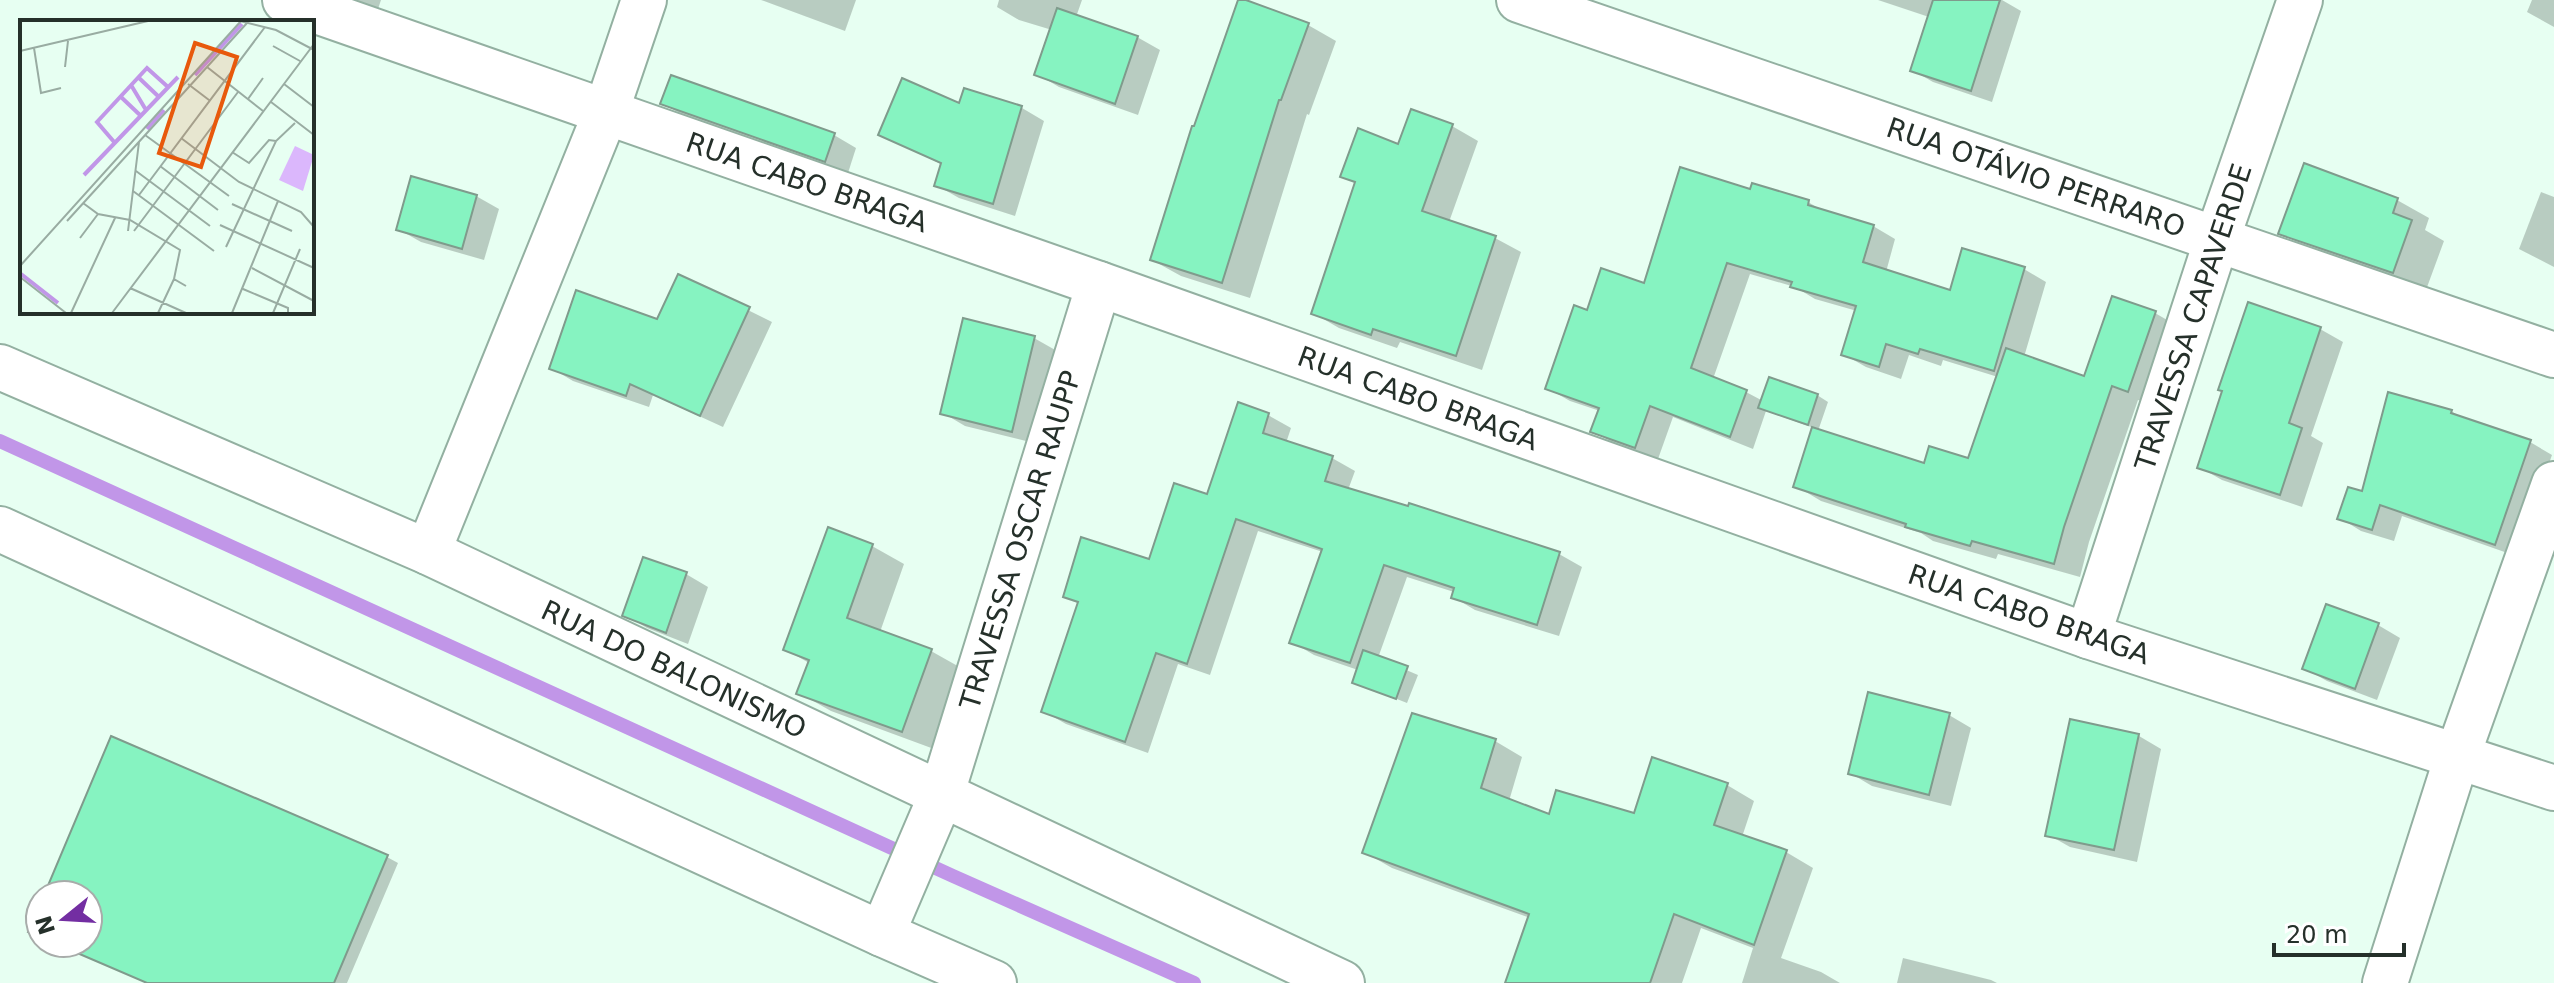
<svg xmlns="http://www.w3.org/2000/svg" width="2554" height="983" viewBox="0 0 2554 983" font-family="'DejaVu Sans',sans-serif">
<rect width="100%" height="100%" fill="#e7fff2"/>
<g fill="#0003" fill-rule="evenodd">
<path d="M343,0H381L377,12Z"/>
<path d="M761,0H856L845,31Z"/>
<path d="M999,0H1082L1076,17L1137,37L1160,50L1138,115L1059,87L1037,74L1052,30L1019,20L997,7Z"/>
<path d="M1878,0H2002L2021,11L1992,102L1933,82L1912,70L1929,17Z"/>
<path d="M2532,0H2554V27L2527,12Z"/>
<path d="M1308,25L1336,41L1309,115L1307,114L1250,298L1181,276L1152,260Z"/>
<path d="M965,91L1022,108L1044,121L1015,216L959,198L936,185L943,165L880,134L960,106Z"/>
<path d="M663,104L834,135L856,148L848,173L685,116Z"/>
<path d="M1452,126L1478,141L1449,222L1495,238L1521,252L1482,370L1400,342L1397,348L1339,328L1313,313L1357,184L1343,176L1400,147Z"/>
<path d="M1751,192L1808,202L1827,213L1873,226L1895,239L1886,272L1951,293L2024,269L2046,282L2024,357L2086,378L2155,313L2181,328L2154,405L2138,400L2089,542L2080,577L1998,554L1996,559L1933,541L1921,533L1821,501L1796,486L1814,428L1766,411L1753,449L1673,417L1658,459L1615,444L1593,431L1600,411L1570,401L1547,388L1588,312L1645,285ZM1750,274L1795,287L1815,299L1857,311L1843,354L1866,367L1901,379L1909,355L1941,366L1943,360L1998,377L1970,461L1926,465L1818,431L1828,402L1817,395L1763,401L1746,392L1713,379Z"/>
<path d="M2541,192L2554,197V267L2519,249Z"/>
<path d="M476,196L499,209L484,260L421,242L398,229Z"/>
<path d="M2397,200L2429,218L2425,230L2444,241L2426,290L2313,252L2281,233Z"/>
<path d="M679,276L772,322L723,427L653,395L649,407L573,381L551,368L658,321Z"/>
<path d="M2249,305L2320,329L2343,342L2311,436L2323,443L2302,507L2222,480L2199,467Z"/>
<path d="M1034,338L1057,351L1034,443L965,426L943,413Z"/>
<path d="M2451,411L2465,420L2530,442L2552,455L2516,556L2402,516L2394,541L2361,531L2340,518L2363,493Z"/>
<path d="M1268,415L1291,428L1286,443L1332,458L1355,471L1348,490L1559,554L1582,567L1559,636L1475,610L1453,597L1454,592L1407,577L1378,658L1418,675L1407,703L1354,682L1358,670L1314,655L1292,642L1323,552L1258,531L1210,675L1178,664L1148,753L1066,724L1043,711L1080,604L1065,596L1150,562L1208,496Z"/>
<path d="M829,530L872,546L904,564L880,632L931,651L963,669L934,749L831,711L799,693L809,663L785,649Z"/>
<path d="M686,574L708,587L688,644L647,628L625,615Z"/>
<path d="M2378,625L2400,638L2377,700L2327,681L2304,668Z"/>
<path d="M1949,715L1971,728L1951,806L1872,786L1850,773Z"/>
<path d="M2072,721L2139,736L2161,749L2137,862L2070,847L2047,834Z"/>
<path d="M1495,741L1522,757L1509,801L1550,816H1635L1727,785L1754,801L1742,837L1786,852L1813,868L1781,958L1821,972L1840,983H1742L1753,948L1701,928L1682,983H1518L1530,918L1392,868L1364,852Z"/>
<path d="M387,857L398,863L347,983H148L54,943H88V895H46Z"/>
<path d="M1903,958L1991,980L1997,983H1897Z"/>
</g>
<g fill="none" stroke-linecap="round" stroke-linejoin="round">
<path stroke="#c196e8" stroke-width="14" d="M0,441L953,876L1194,983"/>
</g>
<g fill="#86f3c1" stroke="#7f9b8c" stroke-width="2">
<path d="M1238,0H1246L1309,23L1281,100H1279L1222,283L1150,260L1192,126H1194Z"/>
<path d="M1933,0H2000L1971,91L1910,71Z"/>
<path d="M1057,8L1138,36L1115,104L1034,75Z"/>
<path d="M671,75L835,133L825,162L660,104Z"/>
<path d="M902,78L959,103L964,88L1022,106L993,204L934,186L941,163L878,135Z"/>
<path d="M1411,109L1453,124L1422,211L1496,236L1456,356L1373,329L1371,335L1311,314L1355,182L1340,177L1358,128L1398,144Z"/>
<path d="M2304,163L2398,198L2393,213L2412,220L2393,273L2278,234Z"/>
<path d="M1680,167L1750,189L1752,183L1809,200L1808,205L1874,225L1863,262L1950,290L1962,248L2025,267L1994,371L1920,349L1918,354L1886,344L1879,367L1841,355L1856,306L1790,287L1792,282L1727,263L1691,368L1747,390L1730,437L1650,406L1635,448L1590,432L1599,408L1545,389L1574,305L1587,310L1601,268L1644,283Z"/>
<path d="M411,176L477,195L462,249L396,230Z"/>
<path d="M678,274L750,307L700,416L630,384L626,396L549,369L576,290L657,319Z"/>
<path d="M2112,296L2156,311L2128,392L2112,386L2064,527L2054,564L1972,541L1970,546L1905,527L1906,524L1793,487L1812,427L1924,463L1929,446L1968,458L2006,348L2084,376Z"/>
<path d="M2248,302L2321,327L2289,423L2302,428L2280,495L2197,468L2222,391L2218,390Z"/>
<path d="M963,318L1035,336L1012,432L940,414Z"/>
<path d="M1769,377L1818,394L1808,425L1758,408Z"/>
<path d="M2388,392L2452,410L2451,413L2531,440L2495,545L2380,505L2372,530L2337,519L2348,487L2362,491Z"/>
<path d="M1238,402L1269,413L1263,433L1333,456L1325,481L1408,506L1409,503L1560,552L1537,625L1451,598L1454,588L1384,565L1350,663L1289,643L1322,549L1236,519L1187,664L1156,653L1125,742L1041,712L1078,602L1063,597L1081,537L1149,559L1174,483L1207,494Z"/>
<path d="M828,527L873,544L847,618L932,649L902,732L796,694L809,660L783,650Z"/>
<path d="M643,557L687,572L666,633L622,616Z"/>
<path d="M2326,604L2379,623L2355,689L2302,669Z"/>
<path d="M1363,650L1408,666L1396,699L1352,683Z"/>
<path d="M1868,692L1950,713L1929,795L1848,774Z"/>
<path d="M1412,713L1496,739L1481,788L1549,814L1556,790L1634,813L1652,757L1728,783L1714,825L1787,850L1754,945L1674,914L1650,983H1505L1529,914L1362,853Z"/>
<path d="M2070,719L2139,734L2114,850L2045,836Z"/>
<path d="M111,736L388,855L334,983H147L54,943H88V895H44Z"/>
<path d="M40,904V937L28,932Z"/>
</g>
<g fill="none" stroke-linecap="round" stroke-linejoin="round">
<g stroke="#93b0a1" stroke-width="48">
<g id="minor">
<path d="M285,0L1099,284L2088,636L2554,788"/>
<path d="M1519,0L2554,355"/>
<path d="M0,367L428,552L1342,983"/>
<path d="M0,529L882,934L994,983"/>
<path d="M428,552L606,112L644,0"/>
<path d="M2088,636L2217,239L2300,0"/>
<path d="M882,934L941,796L1099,284"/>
<path d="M2385,983L2457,757L2554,484"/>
</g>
</g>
<use href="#minor" stroke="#fff" stroke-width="44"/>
</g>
<g text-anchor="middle" stroke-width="8" stroke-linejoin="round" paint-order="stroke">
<g font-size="28" fill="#25302a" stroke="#fff">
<text transform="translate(2036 177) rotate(19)" y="10">RUA OTÁVIO PERRARO</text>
<text transform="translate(807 182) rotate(19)" y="10">RUA CABO BRAGA</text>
<text transform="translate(2193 317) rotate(-72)" y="10">TRAVESSA CAPAVERDE</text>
<text transform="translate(1418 398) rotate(20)" y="10">RUA CABO BRAGA</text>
<text transform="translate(1020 540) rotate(-73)" y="10">TRAVESSA OSCAR RAUPP</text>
<text transform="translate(2029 614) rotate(19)" y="10">RUA CABO BRAGA</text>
<text transform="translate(674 669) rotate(25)" y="10">RUA DO BALONISMO</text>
</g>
</g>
<g transform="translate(20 20)">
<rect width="294" height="294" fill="#e7fff2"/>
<path d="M275,126L294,135L283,171L259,160Z" fill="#dbb7fc"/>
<path fill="none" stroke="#c196e8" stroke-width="4" d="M175,55L222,4M118,57L139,77M111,65L126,90M101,77L121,96M127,109L144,90M95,123L77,102L127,48L148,67M64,155L158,57M1,254L38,283"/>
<path fill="none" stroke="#99aca2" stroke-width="2" d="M220,1L256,10L294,30M253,26L280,41M14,28L21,73L41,68M0,31L128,1M45,47L48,21M187,47L243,91M168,64L189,80M264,64L294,87M228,79L243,58M251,82L294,115M125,115L209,176M161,118L219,162L281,192L294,207M212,132L229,143L249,120L256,121M140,146L198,190M116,151L190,206M113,171L194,231M119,175L245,7M63,183L78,194L110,200L160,230L154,259L166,266M212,184L272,211M47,201L227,3M200,205L294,248M108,211L119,122M114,211L218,72M60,218L78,194M206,227L256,121L275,103M0,246L221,1M232,248L294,281M0,257L46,293M110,268L166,293M223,269L268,288V293M51,293L95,198M92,293L294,24M138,293L154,259M212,293L258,181M253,293L280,229"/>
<path fill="#e8590c" fill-opacity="0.15" stroke="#e8590c" stroke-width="4" d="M175,23L217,37L181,147L139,133Z"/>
<rect width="294" height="294" fill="none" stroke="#25302a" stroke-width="4"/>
</g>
<g transform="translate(64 919) rotate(252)"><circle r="38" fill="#ffffff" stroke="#a8acaa" stroke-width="2"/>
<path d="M0-6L14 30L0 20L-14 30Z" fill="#732ea2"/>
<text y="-12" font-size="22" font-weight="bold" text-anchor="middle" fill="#25302a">N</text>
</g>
<path d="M2274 943v12h130v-12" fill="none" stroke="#25302a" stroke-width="4"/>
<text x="2286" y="943" font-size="24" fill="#25302a" stroke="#ffffff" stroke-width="6" paint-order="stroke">20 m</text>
</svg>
